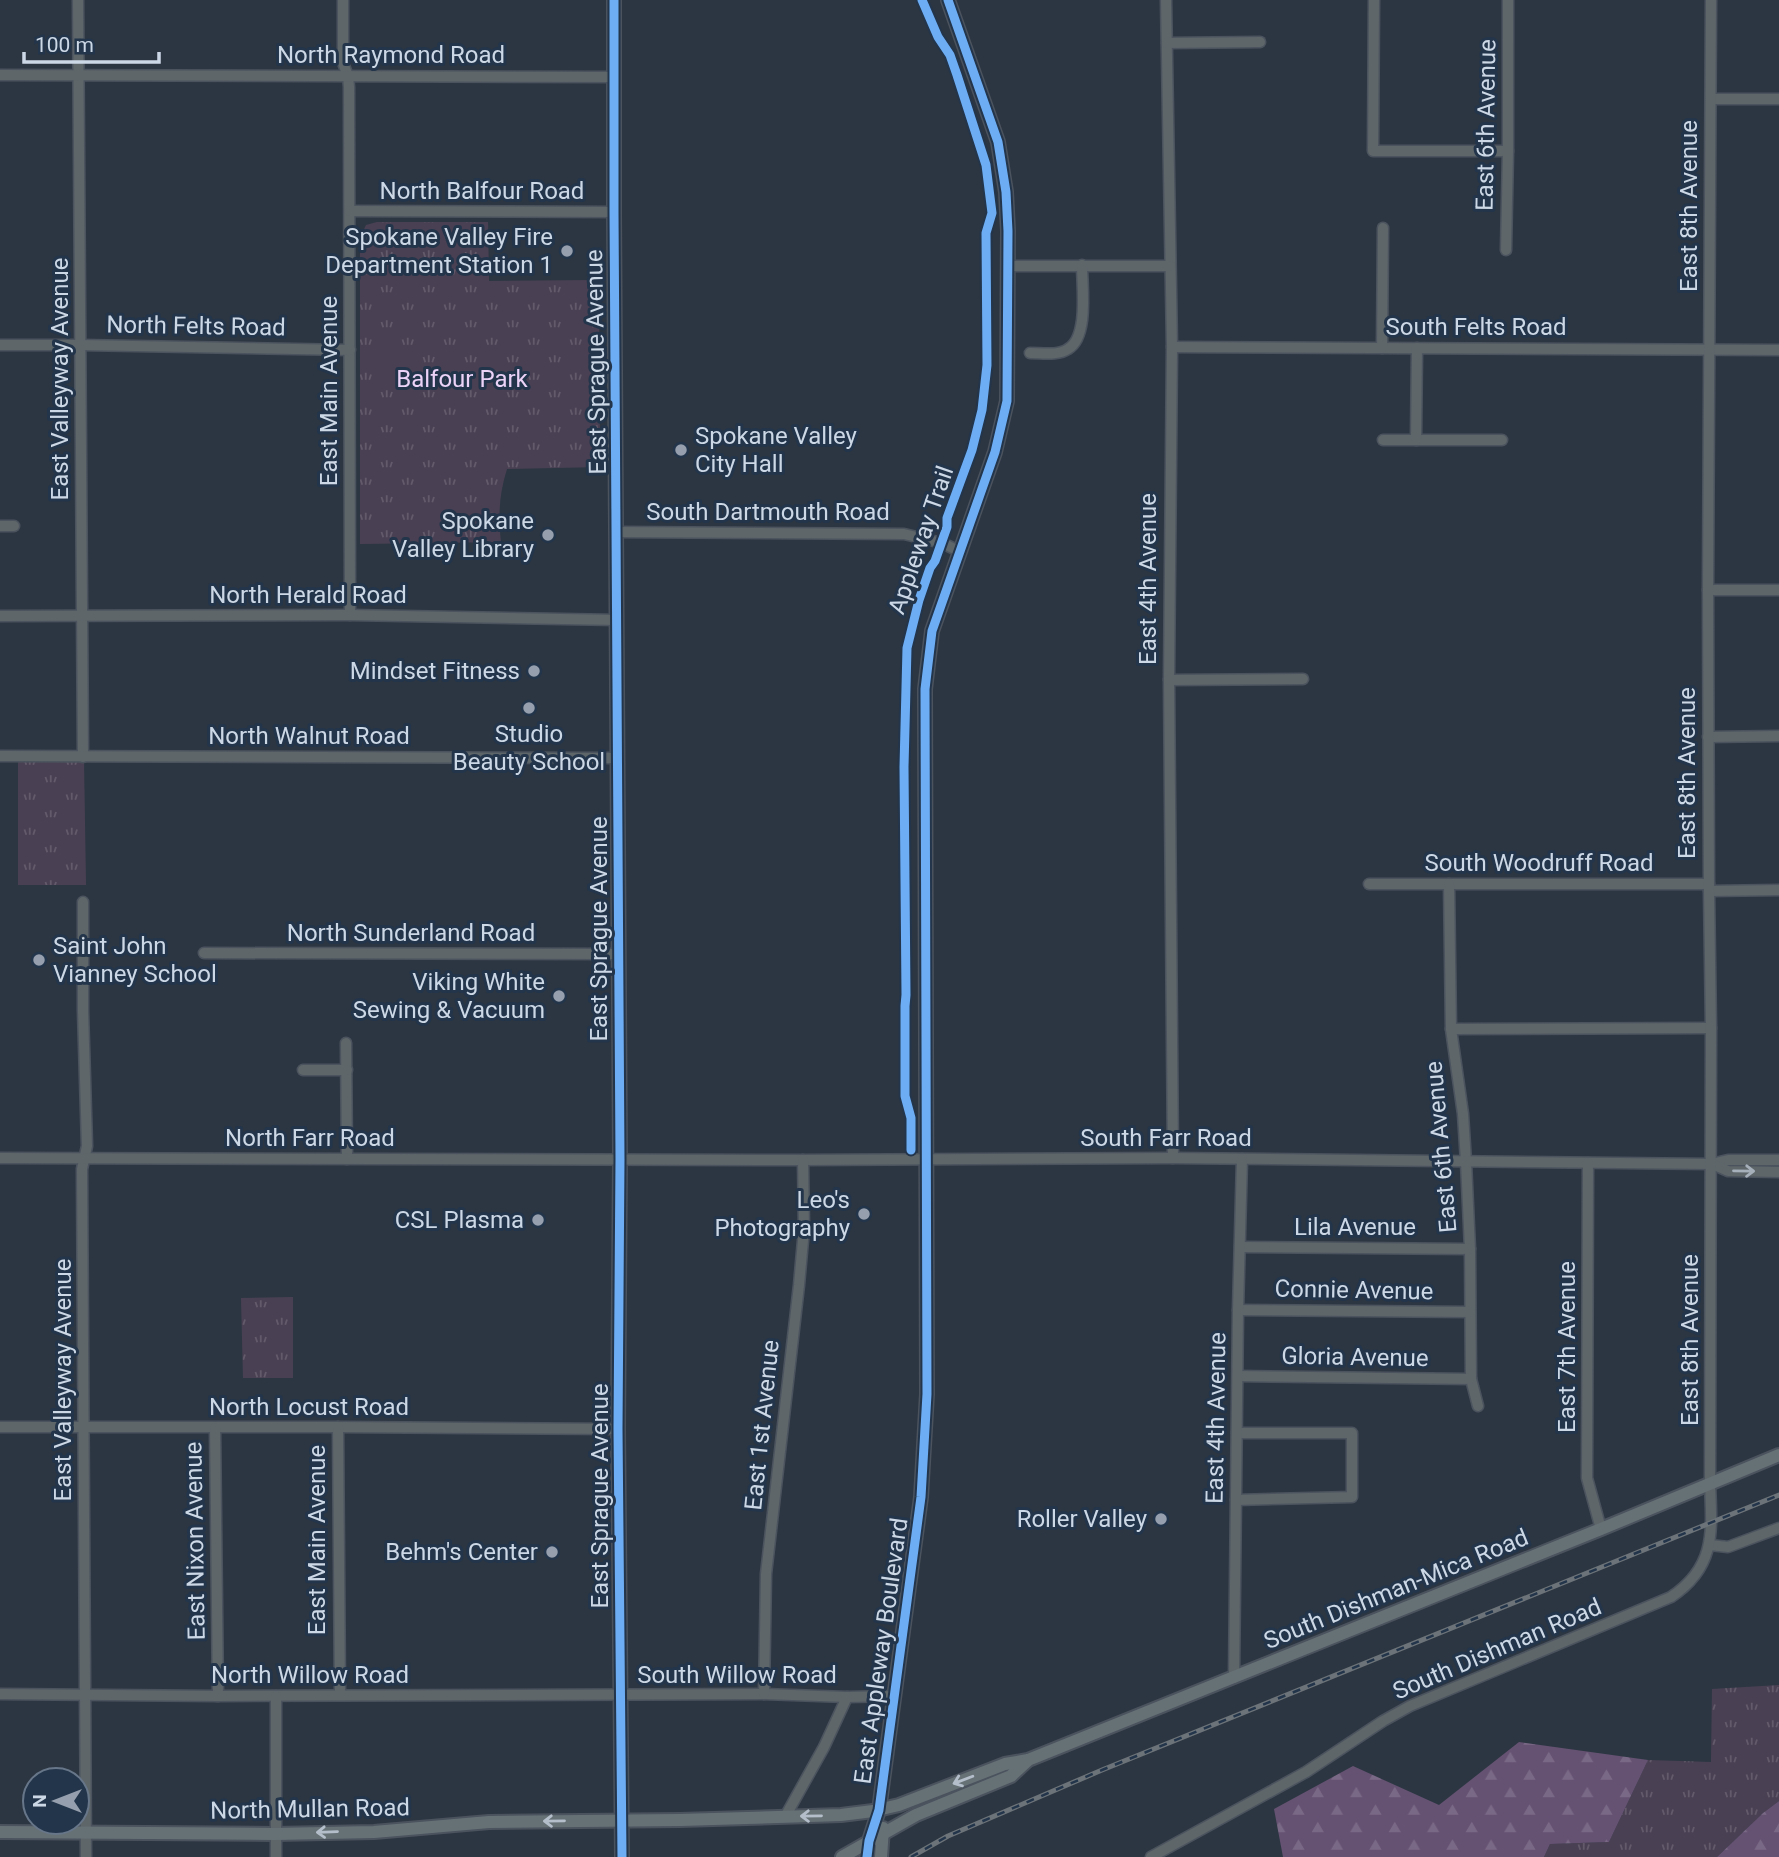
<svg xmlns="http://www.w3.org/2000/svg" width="1779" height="1857" viewBox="0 0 1779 1857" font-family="Roboto,sans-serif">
<defs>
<pattern id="grass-tufts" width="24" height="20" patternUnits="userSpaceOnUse" patternTransform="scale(1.75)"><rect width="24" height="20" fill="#4a4053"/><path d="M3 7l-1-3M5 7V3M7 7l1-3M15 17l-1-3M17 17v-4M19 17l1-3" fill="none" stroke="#635b6c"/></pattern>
<pattern id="forest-firs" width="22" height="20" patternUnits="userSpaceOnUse" patternTransform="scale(1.75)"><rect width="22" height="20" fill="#655172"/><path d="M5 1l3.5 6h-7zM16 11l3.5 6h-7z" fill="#7a6986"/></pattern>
</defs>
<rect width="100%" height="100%" fill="#2c3642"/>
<g fill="url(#grass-tufts)">
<path d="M377,222H488L489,281L599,280L600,467L507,469C499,494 498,516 501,542L360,544V238L366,225Z"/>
<path d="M18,761L84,762L86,885H18Z"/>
<path d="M293,1297V1378H243L241,1298Z"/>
<path d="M1779,1685V1801L1763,1813L1717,1857H1544L1550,1844L1609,1842L1648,1760L1711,1762L1712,1689Z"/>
</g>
<g fill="url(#forest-firs)">
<path d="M1519,1742L1648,1760L1609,1842L1550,1844L1544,1857H1283L1274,1809L1353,1766L1439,1805Z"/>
<path d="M1779,1801V1857H1717L1763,1813Z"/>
</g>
<rect fill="#4a4053" x="378" y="355" width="40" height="21"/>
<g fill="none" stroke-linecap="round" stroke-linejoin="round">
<g stroke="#4b535e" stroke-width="13">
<g id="minor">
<path d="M78,0L83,757"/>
<path d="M343,0V63L348,76L349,87L350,615"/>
<path d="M1166,0L1172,347L1169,680L1173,1158"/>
<path d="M1374,0L1373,151H1508"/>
<path d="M1167,43L1260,42"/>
<path d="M0,75L615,77"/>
<path d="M1711,99H1779"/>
<path d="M350,211L614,212"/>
<path d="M1506,250L1508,151V0"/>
<path d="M1008,266H1170"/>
<path d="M0,345H81L350,350"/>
<path d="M1172,347L1779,350"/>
<path d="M1382,348L1383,228"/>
<path d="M1030,353C1042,353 1058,356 1068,349C1089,337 1082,287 1082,265"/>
<path d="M1383,440H1502"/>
<path d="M1416,440L1417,348"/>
<path d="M0,526H14"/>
<path d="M617,532L904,534L942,543L959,551"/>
<path d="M1708,590H1779"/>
<path d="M0,616L350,615L617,620"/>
<path d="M1169,680L1303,679"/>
<path d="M1708,737L1779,736"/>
<path d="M0,756L618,758"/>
<path d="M1369,884H1709"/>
<path d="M1449,884L1451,1029L1463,1114L1466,1162L1470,1249L1471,1379L1478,1406"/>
<path d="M1709,891L1779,890"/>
<path d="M83,902V1011L87,1146L82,1169L86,1857"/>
<path d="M204,953L619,954"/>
<path d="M1451,1029L1711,1028"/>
<path d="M346,1043L347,1159"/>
<path d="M303,1070H347"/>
<path d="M0,1158L803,1160L1173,1158L1711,1164L1728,1160H1779"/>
<path d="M1588,1163L1587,1478L1601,1529"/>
<path d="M1712,1164L1728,1171L1779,1172"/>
<path d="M1240,1247L1470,1249"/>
<path d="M1238,1310L1470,1312"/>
<path d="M1238,1376L1471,1379"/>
<path d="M0,1427H338L618,1429"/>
<path d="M338,1427L340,1695"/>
<path d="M215,1428L218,1696"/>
<path d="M1236,1500L1352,1497V1433H1237"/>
<path d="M1710,1545L1728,1547L1779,1528"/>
<path d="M1234,1678L1238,1310L1242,1159"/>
<path d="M0,1694L218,1696L764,1694L847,1697L895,1696"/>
<path d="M764,1694L766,1574L799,1285L804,1229L803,1160"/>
<path d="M785,1817L824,1747L847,1697"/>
<path d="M276,1857V1696"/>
<path d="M1151,1857L1306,1772L1383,1721L1410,1706L1671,1597C1716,1567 1712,1532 1710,1484L1711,1028L1709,891L1708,590L1711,0"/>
</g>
</g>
<g stroke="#4b535e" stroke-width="16">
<g id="major">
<path d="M614,0V212L620,1159L618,1429L622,1857"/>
<path d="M0,1832L275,1834L374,1832L489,1822L680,1820L841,1815L873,1811L899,1805L1005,1764L1028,1760L1601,1529L1779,1455"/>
<path d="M842,1857L916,1815L1011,1776L1027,1761"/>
<path d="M867,1857L869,1841L879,1810L921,1497L927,1394L925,689L932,631L995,452L1007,401L1008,231L1006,192L998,142L948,0"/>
<path d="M881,1857L883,1828"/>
</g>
</g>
<use href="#minor" stroke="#5e666a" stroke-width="10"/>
<use href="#major" stroke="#667176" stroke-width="12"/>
<g stroke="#6d7479" stroke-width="5">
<path id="rail" d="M911,1857L948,1836L1102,1770L1779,1495"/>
</g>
<use href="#rail" stroke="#23354b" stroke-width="2.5" stroke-dasharray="8" stroke-linecap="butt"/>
<g stroke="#23354b" stroke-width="13">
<g id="cycleway">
<path d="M614,0V212L620,1159L618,1429L622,1857"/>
<path d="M911,1150V1118L905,1096V1006L906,995L904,767L907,648L919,600L930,568L935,561L947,527V518L972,450L982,410L987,365L986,233L992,213L986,165L957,75L950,55L938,37L922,0"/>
<path d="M867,1857L869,1841L879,1810L921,1497L927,1394L925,689L932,631L995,452L1007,401L1008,231L1006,192L998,142L948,0"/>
</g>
</g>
<use href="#cycleway" stroke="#6dadf4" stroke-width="9"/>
</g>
<defs><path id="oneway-shaft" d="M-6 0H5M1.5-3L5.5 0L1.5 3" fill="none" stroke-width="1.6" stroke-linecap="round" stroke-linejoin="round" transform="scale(1.75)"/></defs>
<use stroke="#a6b0bb" href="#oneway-shaft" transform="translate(1744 1171) rotate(1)"/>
<g stroke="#b3beca">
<use href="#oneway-shaft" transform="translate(963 1780) rotate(159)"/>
<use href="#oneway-shaft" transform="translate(811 1816) rotate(179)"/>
<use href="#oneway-shaft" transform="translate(554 1821) rotate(179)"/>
<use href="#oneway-shaft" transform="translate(327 1832) rotate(178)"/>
</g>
<g fill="#959fad" stroke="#23354b" stroke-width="2.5">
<circle cx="567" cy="251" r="7"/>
<circle cx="681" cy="450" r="7"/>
<circle cx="548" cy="535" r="7"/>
<circle cx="534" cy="671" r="7"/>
<circle cx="529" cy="708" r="7"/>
<circle cx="39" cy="960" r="7"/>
<circle cx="559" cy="996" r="7"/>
<circle cx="864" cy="1214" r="7"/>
<circle cx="538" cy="1220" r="7"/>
<circle cx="1161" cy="1519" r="7"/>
<circle cx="552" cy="1552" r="7"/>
</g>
<g text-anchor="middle" stroke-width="6" stroke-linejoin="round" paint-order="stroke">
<g font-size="24" fill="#cdd8e6" stroke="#23354b">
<text x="391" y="63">North Raymond Road</text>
<text transform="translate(1486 125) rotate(-89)" y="8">East 6th Avenue</text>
<text x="482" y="199">North Balfour Road</text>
<text transform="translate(1689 206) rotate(-90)" y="8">East 8th Avenue</text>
<text transform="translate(196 326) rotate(1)" y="8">North Felts Road</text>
<text x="1476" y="335">South Felts Road</text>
<text transform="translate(596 362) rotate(-91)" y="8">East Sprague Avenue</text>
<text transform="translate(60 379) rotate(-90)" y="8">East Valleyway Avenue</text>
<text transform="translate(329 391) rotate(-90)" y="8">East Main Avenue</text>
<text x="768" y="520">South Dartmouth Road</text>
<text transform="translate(921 540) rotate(-71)" y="8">Appleway Trail</text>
<text transform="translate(1148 579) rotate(-90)" y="8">East 4th Avenue</text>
<text x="308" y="603">North Herald Road</text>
<text x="309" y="744">North Walnut Road</text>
<text transform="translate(1687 773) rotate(-90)" y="8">East 8th Avenue</text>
<text x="1539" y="871">South Woodruff Road</text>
<text transform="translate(599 929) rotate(-90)" y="8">East Sprague Avenue</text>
<text x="411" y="941">North Sunderland Road</text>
<text x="310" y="1146">North Farr Road</text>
<text x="1166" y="1146">South Farr Road</text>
<text transform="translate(1441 1147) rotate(-95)" y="8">East 6th Avenue</text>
<text x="1355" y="1235">Lila Avenue</text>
<text transform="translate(1354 1290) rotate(1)" y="8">Connie Avenue</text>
<text transform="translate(1690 1340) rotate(-90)" y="8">East 8th Avenue</text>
<text transform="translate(1567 1347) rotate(-90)" y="8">East 7th Avenue</text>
<text transform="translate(1355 1357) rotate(1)" y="8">Gloria Avenue</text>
<text transform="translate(63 1380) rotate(-90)" y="8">East Valleyway Avenue</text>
<text x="309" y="1415">North Locust Road</text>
<text transform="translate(1216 1418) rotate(-89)" y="8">East 4th Avenue</text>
<text transform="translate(762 1425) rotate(-84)" y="8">East 1st Avenue</text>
<text transform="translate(600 1496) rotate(-90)" y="8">East Sprague Avenue</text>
<text transform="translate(317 1540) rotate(-90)" y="8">East Main Avenue</text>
<text transform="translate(195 1541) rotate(-91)" y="8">East Nixon Avenue</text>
<text transform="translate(1396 1589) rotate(-22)" y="8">South Dishman-Mica Road</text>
<text transform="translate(1497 1649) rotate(-23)" y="8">South Dishman Road</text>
<text transform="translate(881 1651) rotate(-82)" y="8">East Appleway Boulevard</text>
<text x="310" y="1683">North Willow Road</text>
<text x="737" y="1683">South Willow Road</text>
<text transform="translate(310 1809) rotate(-1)" y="8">North Mullan Road</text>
</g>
<g font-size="24" fill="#cdd8e6" stroke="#23354b" text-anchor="end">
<text x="553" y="245">Spokane Valley Fire<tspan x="553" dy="28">Department Station 1</tspan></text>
<text x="695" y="444" text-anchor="start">Spokane Valley<tspan x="695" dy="28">City Hall</tspan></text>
<text x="534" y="529">Spokane<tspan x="534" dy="28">Valley Library</tspan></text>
<text x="520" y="679">Mindset Fitness</text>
<text x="529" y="742" text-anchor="middle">Studio<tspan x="529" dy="28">Beauty School</tspan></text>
<text x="53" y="954" text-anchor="start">Saint John<tspan x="53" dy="28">Vianney School</tspan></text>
<text x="545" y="990">Viking White<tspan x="545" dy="28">Sewing &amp; Vacuum</tspan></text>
<text x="850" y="1208">Leo's<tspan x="850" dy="28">Photography</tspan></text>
<text x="524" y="1228">CSL Plasma</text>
<text x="1147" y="1527">Roller Valley</text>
<text x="538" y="1560">Behm's Center</text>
</g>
<g font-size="24" fill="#ebd2f7" stroke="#23354b">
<text x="462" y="387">Balfour Park</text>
</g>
</g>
<g transform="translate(56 1801) rotate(270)"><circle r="33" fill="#23354b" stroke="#677689" stroke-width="2"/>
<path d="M0-5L12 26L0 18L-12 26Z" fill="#959fad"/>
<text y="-10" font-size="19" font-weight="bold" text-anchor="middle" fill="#cdd8e6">N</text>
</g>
<path d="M24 52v10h135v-10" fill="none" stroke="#cdd8e6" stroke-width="3.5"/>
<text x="35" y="52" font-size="21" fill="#cdd8e6" stroke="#23354b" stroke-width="5" paint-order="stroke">100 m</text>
</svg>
